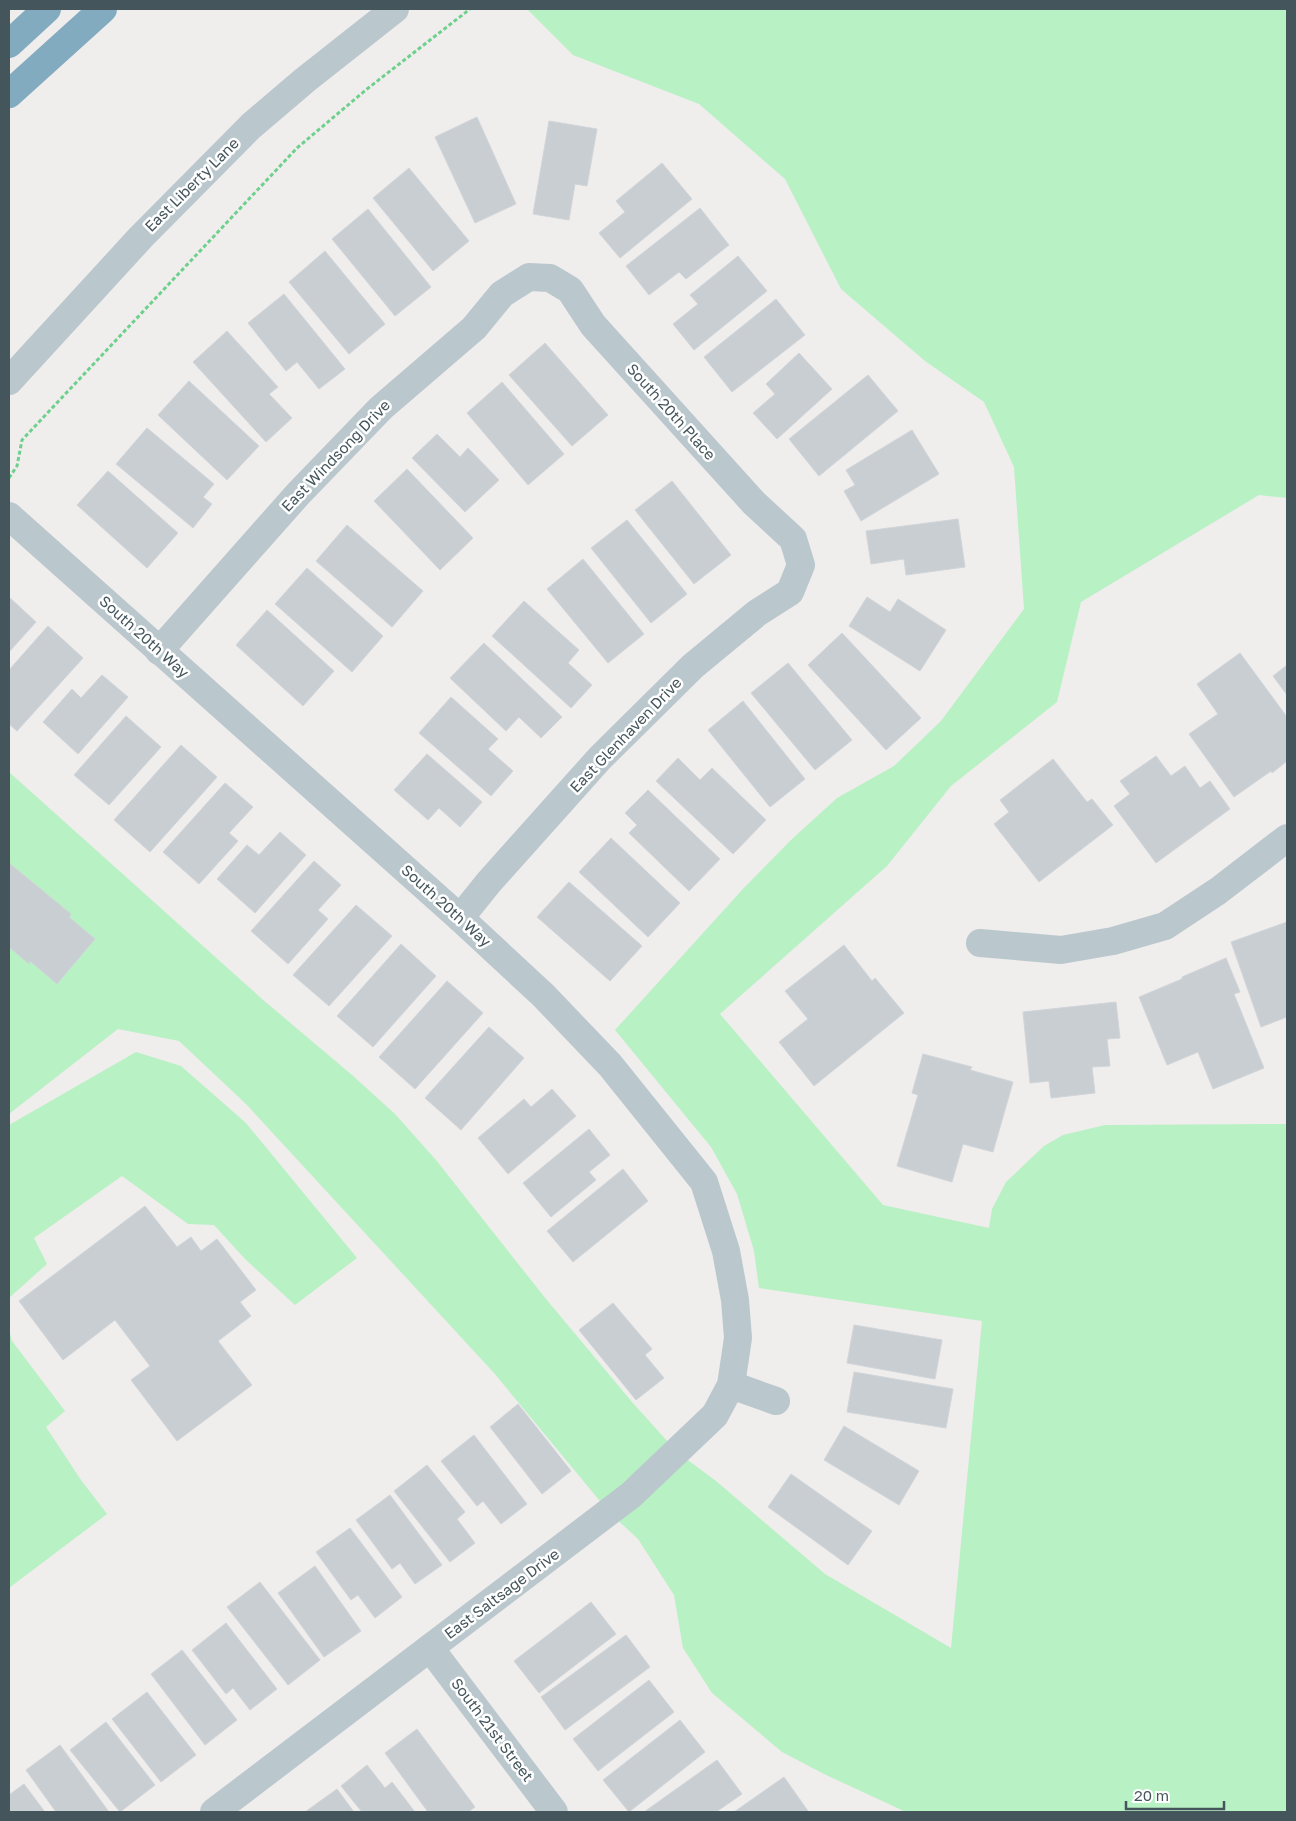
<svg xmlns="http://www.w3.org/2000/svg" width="1296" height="1821" viewBox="0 0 1296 1821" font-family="'Golos Text',sans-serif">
<rect width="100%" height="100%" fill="#f0eded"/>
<g fill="#b8f1c3">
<path d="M527,9H1287V498L1259,495L1081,602L1057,702L951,786L887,866L720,1014L883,1205L989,1228L992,1209L1006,1182L1044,1146L1063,1135L1105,1125L1287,1124V1812H906L826,1775L782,1752L712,1693L683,1648L674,1595L638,1539L609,1512L494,1373L246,1104L179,1041L118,1029L9,1114V772L262,999L352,1075L395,1114L436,1160L546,1299L632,1402L677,1452L716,1481L825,1574L951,1648L982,1321L759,1288L754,1251L737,1194L711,1147L615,1030L742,890L791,840L837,798L894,766L941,721L1024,609L1014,467L984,402L925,361L841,289L785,179L699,104L573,55Z"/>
<path d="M136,1052L181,1066L246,1123L357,1258L295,1305L245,1259L214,1225L188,1224L122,1176L34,1238L47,1264L9,1298V1125Z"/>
<path d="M9,1329L12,1341L65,1411L46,1427L81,1480L107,1514L9,1588Z"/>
</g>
<g fill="#c9ced2" stroke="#d0d5d9">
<path d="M477,117L516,204L475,223L435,137Z"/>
<path d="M549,121L597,129L587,186L575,184L569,220L533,214Z"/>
<path d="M662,163L692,199L620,258L599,233L625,212L616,201Z"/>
<path d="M409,168L469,241L433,271L373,198Z"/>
<path d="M700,208L729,245L686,279L679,272L649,295L626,266Z"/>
<path d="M368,209L431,287L395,316L332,239Z"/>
<path d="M325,251L385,324L349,354L289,282Z"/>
<path d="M738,256L767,291L694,350L673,324L698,304L690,295Z"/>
<path d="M284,294L345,369L319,389L297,362L286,371L248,323Z"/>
<path d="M776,299L805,335L732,392L704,357Z"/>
<path d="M227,331L278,387L269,394L292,418L266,442L193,362Z"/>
<path d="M545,343L608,415L572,446L509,375Z"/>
<path d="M799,353L832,389L777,439L753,413L775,394L766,384Z"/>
<path d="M868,375L898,411L819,476L789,439Z"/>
<path d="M189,381L259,446L227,480L158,415Z"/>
<path d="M502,382L564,454L528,485L467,413Z"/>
<path d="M147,428L214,484L203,497L212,504L193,528L116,464Z"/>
<path d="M912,430L939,474L861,521L844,491L855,485L846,470Z"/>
<path d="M437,434L460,457L468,448L499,480L465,512L412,458Z"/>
<path d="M407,469L473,538L440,570L374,501Z"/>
<path d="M108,471L178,533L147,568L77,505Z"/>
<path d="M672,481L731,555L694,584L635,510Z"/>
<path d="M958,519L965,567L906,575L904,559L871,564L866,531Z"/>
<path d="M627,520L687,594L651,623L591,548Z"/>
<path d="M347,525L423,591L392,627L316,561Z"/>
<path d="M583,559L644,634L608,663L547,589Z"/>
<path d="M307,568L383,636L352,672L275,604Z"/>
<path d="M9,597L36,622L9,652Z"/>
<path d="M867,597L890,612L898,599L946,630L920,671L849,626Z"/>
<path d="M524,601L579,650L568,663L592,685L571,708L492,636Z"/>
<path d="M267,610L334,671L303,706L236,645Z"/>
<path d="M48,626L83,658L17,731L9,724V670Z"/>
<path d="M842,633L921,718L886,750L808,665Z"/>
<path d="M484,643L562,717L541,738L519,717L506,731L450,678Z"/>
<path d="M1240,653L1287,717V761L1272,773L1271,771L1234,797L1189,734L1218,714L1197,684Z"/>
<path d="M788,663L852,740L815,770L751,693Z"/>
<path d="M1287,665V695L1273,676Z"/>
<path d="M102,675L128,697L78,754L43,722L72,689L81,698Z"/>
<path d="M451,697L498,739L488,749L513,771L491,796L419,733Z"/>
<path d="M743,701L805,779L770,807L708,730Z"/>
<path d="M126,716L161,747L109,805L74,775Z"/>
<path d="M181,745L217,777L150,852L114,820Z"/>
<path d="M427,754L482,802L460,827L439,808L428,820L394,790Z"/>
<path d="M1156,756L1171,776L1185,766L1200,788L1210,781L1230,809L1156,863L1114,806L1130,794L1120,781Z"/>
<path d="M678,758L700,780L712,768L766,820L733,854L656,781Z"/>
<path d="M1053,759L1087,802L1092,799L1113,825L1039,882L994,824L1009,812L1000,800Z"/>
<path d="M225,783L253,807L229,833L238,841L199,884L163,852Z"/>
<path d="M648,790L720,859L689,891L629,833L637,825L625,813Z"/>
<path d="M280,832L306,855L255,913L217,879L247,845L259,855Z"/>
<path d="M611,838L680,903L648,937L579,872Z"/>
<path d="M314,861L341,885L318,910L328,919L288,964L251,931Z"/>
<path d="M9,863L71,914L69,917L95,939L57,984L30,961L29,964L9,947Z"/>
<path d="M569,882L642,946L610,981L537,917Z"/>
<path d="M356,905L392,936L329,1006L293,975Z"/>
<path d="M1287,922V1017L1261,1027L1231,942Z"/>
<path d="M401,944L436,976L373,1047L337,1016Z"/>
<path d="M844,945L872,981L875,978L904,1013L814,1086L779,1042L808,1019L785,991Z"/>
<path d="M1226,958L1240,992L1234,994L1264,1068L1213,1089L1198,1052L1167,1065L1139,997L1182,979V977Z"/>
<path d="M447,981L483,1013L415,1089L379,1057Z"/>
<path d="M1116,1002L1120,1038L1107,1039L1110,1066L1092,1067L1095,1093L1051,1098L1049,1081L1030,1083L1023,1012Z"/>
<path d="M489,1027L524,1058L461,1130L425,1098Z"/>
<path d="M923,1054L972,1067L970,1070L1013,1082L993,1152L963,1144L952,1182L897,1166L918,1095L912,1093Z"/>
<path d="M552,1089L576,1116L508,1174L478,1138L524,1099L531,1107Z"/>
<path d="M589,1129L610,1155L589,1172L596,1180L551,1217L523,1183Z"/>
<path d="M623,1169L648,1201L573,1262L547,1231Z"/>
<path d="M145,1206L177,1247L191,1237L201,1251L217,1239L256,1290L240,1302L251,1316L218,1341L252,1385L177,1441L131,1380L150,1366L115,1320L63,1360L19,1301Z"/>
<path d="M613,1303L652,1349L645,1355L664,1378L636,1400L579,1330Z"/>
<path d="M854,1325L942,1340L935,1379L847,1363Z"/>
<path d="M854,1372L953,1389L946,1428L847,1412Z"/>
<path d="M518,1404L571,1471L542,1494L490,1427Z"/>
<path d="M844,1426L919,1471L899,1505L824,1460Z"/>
<path d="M474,1435L527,1504L501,1524L483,1501L477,1506L441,1461Z"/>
<path d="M427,1465L465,1512L457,1519L475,1543L450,1562L394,1491Z"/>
<path d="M791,1474L872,1531L848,1565L768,1507Z"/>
<path d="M390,1495L442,1565L415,1584L400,1563L392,1569L356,1520Z"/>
<path d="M350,1528L402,1597L375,1618L358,1595L351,1600L316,1552Z"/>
<path d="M315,1566L361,1631L324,1657L278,1593Z"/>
<path d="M260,1582L320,1660L288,1685L227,1607Z"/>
<path d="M591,1602L616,1634L539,1693L514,1661Z"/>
<path d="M226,1623L277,1689L250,1710L233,1688L226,1694L192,1650Z"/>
<path d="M626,1635L650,1667L565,1730L541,1697Z"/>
<path d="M182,1650L237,1720L205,1745L151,1674Z"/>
<path d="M649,1680L674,1712L598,1771L573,1739Z"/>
<path d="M147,1692L196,1755L161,1782L112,1719Z"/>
<path d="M680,1720L705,1752L629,1812L603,1780Z"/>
<path d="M106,1722L155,1785L120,1812L70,1750Z"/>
<path d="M417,1729L475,1807L468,1812H428L385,1753Z"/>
<path d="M60,1745L109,1812H56L26,1770Z"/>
<path d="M717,1760L742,1794L716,1812H644Z"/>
<path d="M367,1765L385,1788L392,1782L415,1812H362L341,1786Z"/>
<path d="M784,1777L808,1811L806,1812H734Z"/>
<path d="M24,1784L45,1812H9V1795Z"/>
<path d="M337,1789L354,1812H305Z"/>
</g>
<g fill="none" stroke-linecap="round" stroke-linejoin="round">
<path stroke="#6ed08d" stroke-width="3" stroke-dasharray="4 2.5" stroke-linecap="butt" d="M9,478L17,466L22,440L297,148L367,89L470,9"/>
<g stroke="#bac8cd" stroke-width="28">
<path d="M9,516L460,918L543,995L610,1065L704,1182L726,1251L735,1300L738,1338L731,1385L715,1415L631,1495L214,1812"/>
<path d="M159,651L298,494L381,408L474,328L502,294L529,277L550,278L570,290L593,325L754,503L793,539L801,565L790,592L757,613L693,666L600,758L489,882L460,918"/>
<path d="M980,943L1061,950L1113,941L1165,926L1218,891L1287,838"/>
<path d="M731,1385L776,1401"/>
<path d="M430,1648L554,1812"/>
</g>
<path stroke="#bac8cd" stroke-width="28" d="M9,381L141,237L251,126L305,80L395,9"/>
<g stroke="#82abbf" stroke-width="28">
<path d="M9,44L47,9"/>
<path d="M9,94L103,9"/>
</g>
</g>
<g text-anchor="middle" stroke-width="5" stroke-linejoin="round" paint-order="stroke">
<g font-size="15" fill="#44555b" stroke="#fff">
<text transform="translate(192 185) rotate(-45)" y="5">East Liberty Lane</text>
<text transform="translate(671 412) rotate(48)" y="5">South 20th Place</text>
<text transform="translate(336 456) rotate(-46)" y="5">East Windsong Drive</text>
<text transform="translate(144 637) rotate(42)" y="5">South 20th Way</text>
<text transform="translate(626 735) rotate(-46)" y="5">East Glenhaven Drive</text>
<text transform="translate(446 906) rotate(42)" y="5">South 20th Way</text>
<text transform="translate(502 1594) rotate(-37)" y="5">East Saltsage Drive</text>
<text transform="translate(492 1730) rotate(53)" y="5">South 21st Street</text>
</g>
</g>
<rect width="1296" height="1821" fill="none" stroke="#44555b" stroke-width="20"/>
<path d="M1126 1801v8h98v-8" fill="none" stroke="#44555b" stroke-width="2.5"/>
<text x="1134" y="1801" font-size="15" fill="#44555b" stroke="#ffffff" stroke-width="4" paint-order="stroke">20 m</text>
</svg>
